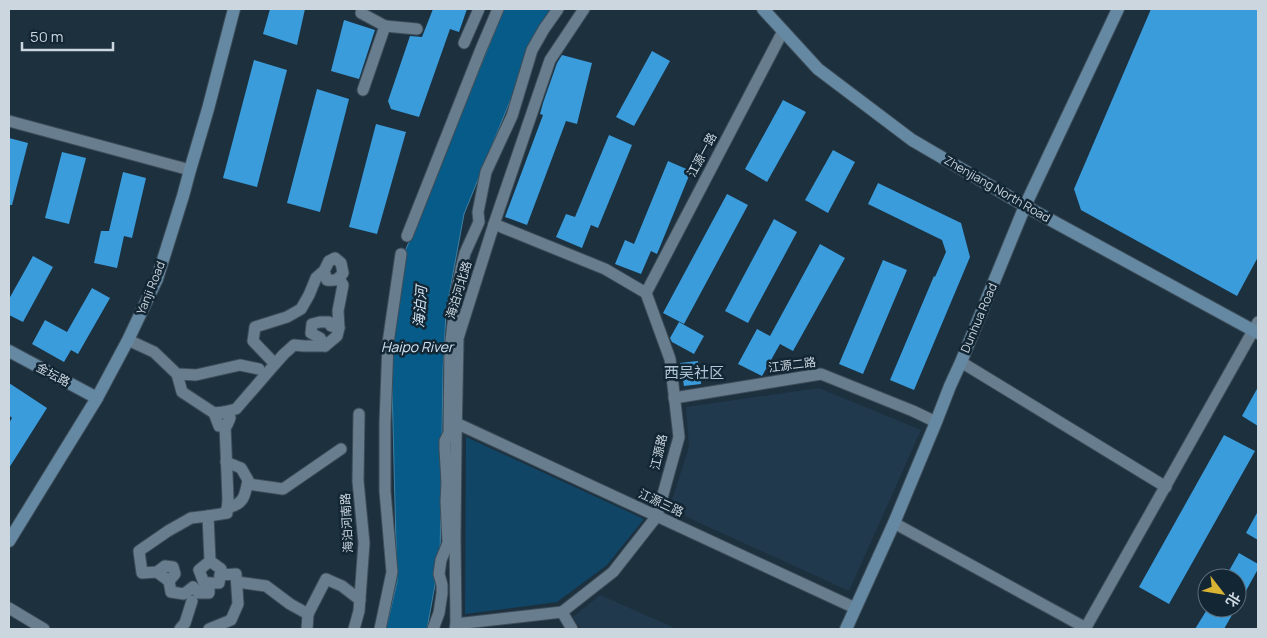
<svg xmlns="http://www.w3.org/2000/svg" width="1267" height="638" viewBox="0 0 1267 638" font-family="Manrope,'Noto Sans SC',sans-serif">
<rect width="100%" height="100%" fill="#1d303e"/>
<g fill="#20394c">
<path d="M819,388L921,430L849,591L669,509L689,447L686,407Z"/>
<path d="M600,595L677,629H581L573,617Z"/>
</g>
<path fill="#114566" d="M466,437L644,519L607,565L557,602L465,614Z"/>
<path fill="#065b89" stroke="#4180a3" d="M504,9H553L519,79L464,214L446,312L443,370L440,557L427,629H386L397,582L391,345L406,249Z"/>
<g fill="#3b9cdb">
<path d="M270,9H305L297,45L263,34Z"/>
<path d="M433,9H467L459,32L450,29L419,117L391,109L388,101L410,36L422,37Z"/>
<path d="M1151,9H1258V257L1237,296L1081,210L1074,189Z"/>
<path d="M344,20L375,30L359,79L331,71Z"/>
<path d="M652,51L670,61L634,126L616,117Z"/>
<path d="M562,55L592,63L577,124L566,121L527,225L505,217L543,115L540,114L543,103L557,63Z"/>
<path d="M254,60L287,70L257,187L223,178Z"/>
<path d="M317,89L349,99L320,212L287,203Z"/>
<path d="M783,100L806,112L767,182L745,169Z"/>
<path d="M376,124L406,132L377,234L349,227Z"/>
<path d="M609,135L632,145L598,228L591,225L582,248L556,237L566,214L575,217Z"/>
<path d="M9,138L28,143L12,205H9Z"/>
<path d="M833,150L855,162L828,213L805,200Z"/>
<path d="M62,152L86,158L69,224L45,218Z"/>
<path d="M668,161L691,171L657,254L651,251L641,274L615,264L625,240L634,244Z"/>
<path d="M123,172L146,178L132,238L124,236L117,268L94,263L101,231H109Z"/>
<path d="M878,183L961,223L970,257L914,390L890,380L934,276L935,277L946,252L942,240L868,204Z"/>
<path d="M727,194L748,205L684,324L663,313Z"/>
<path d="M774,219L797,232L748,323L725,311Z"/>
<path d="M820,244L845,258L793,351L780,344L762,376L738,364L757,329L770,336Z"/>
<path d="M33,256L53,267L23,322L9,315V299Z"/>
<path d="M883,260L907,270L863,374L839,364Z"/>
<path d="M92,288L110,298L78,354L71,350L64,362L32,344L45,320L67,332Z"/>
<path d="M679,322L704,336L694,354L672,342L670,338Z"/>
<path d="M698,361L701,384L684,386L680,363Z"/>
<path d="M9,383L47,408L9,468V423L12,418L9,415Z"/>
<path d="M1258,387V426L1242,416Z"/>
<path d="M1224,435L1255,451L1169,604L1139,587Z"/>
<path d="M1258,511V540L1246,533Z"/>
<path d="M1239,553L1258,564V569L1237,607V578H1225Z"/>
<path d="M1208,608H1236L1224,629H1195Z"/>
</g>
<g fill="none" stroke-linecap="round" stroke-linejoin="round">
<g stroke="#3d4d59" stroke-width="13">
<g id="street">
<path d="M361,13L385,26L363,90"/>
<path d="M385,26L417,29"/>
<path d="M464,43L479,9"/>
<path d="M9,121L190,170"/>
<path d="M407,236L481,49L498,9"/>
<path d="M646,293L783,31"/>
<path d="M128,340L154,352L177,374L196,375L240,365L259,369"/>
<path d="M325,346L320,338L311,333L312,324L320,322H329L331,326L339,328"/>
<path d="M961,362L1166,487"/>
<path d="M275,364L284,354L294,345L304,346H325L337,336L339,328L338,311L343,285L339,279"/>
<path d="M177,374L182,392L214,413L224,412L230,418L227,425L219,426L214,413"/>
<path d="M674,398L821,374L913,411L936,422"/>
<path d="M224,412L236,409L275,364L253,341L255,327L287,317L301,309L309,295L316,278L324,271L329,261L335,258L341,263L343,273C338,280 335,281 327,280L324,271"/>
<path d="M456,423L855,608"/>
<path d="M226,462L241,468L248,480C245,496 244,504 227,508"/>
<path d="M248,484L283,489L341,449"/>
<path d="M894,523L1086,628"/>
<path d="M210,561L199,570L204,583H219L221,569L210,561L208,516L227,513L228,499L225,425"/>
<path d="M157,572L169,581L175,574L173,567L165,566L157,572L142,573L139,551L168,531L191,518L208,516"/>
<path d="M169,581L171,592L184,594L193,587L199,593H209V583"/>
<path d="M237,582L266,586L290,604L308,614L307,629"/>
<path d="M9,608L44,629"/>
<path d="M562,612L572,629"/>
<path d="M308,614L326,579L342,586L360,600"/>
<path d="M456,624L562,612L613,572L657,516L679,437L670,359L646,293L605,269L494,224"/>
<path d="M180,629L185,623L192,601"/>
<path d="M209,629L231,620L238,604L236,574L220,575"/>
<path d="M354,629L359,611L364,543L358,481L359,414"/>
<path d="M380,629L392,572L385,491V423L388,343L401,254"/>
<path d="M433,629L439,613L442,593V585L439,574L441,560L448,543L446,501L447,483L445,449V441L449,433L450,349L457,289L461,269L465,253L479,222L478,212L486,172L512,116L532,50L544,29L558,9"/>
<path d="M455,629L456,624L455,538L456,440L458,338L494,224L550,60L584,9"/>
<path d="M1085,629L1258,322"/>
</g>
</g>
<g stroke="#3d4d59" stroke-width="14">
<g id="secondary">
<path d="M763,9L818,69L912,140L1025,206L1258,333"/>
<path d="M9,351L97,398"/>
<path d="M9,541L97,398L128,340L157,279L183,196L190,170L208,109L234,9"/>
<path d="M846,629L894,523L936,422L950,386L961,362L1025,206L1118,9"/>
</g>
</g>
<use href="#street" stroke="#687d8e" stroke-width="11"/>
<use href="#secondary" stroke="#6689a3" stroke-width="12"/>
</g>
<g text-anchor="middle" stroke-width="5" stroke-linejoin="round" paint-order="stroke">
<g font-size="12" fill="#cbd6df" stroke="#132634">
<text transform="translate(702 155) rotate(-62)" y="4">江源一路</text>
<text transform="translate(997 189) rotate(30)" y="4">Zhenjiang North Road</text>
<text transform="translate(151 288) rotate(-68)" y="4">Yanji Road</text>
<text transform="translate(459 290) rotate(-73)" y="4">海泊河北路</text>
<text transform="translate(979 318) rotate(-67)" y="4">Dunhua Road</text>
<text transform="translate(792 365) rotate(-7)" y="4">江源二路</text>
<text transform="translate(53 375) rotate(28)" y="4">金坛路</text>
<text transform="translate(659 452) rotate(-77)" y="4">江源路</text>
<text transform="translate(661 503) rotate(25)" y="4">江源三路</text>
<text transform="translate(347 523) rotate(-93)" y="4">海泊河南路</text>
</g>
<g font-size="14" font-style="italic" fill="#d1e6f6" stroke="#132634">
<text transform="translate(420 307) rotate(-86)" y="5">海泊河</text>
<text x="417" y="352">Haipo River</text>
</g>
<g font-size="15" fill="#b0c7d9" stroke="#132634">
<text x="694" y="378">西吴社区</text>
</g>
</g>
<rect width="1267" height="638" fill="none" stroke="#cbd6df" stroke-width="20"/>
<g transform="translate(1222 593) rotate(121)"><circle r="24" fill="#132634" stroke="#5d6c78"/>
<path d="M0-4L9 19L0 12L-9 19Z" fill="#d9b334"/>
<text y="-8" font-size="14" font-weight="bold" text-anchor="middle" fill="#cbd6df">北</text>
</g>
<path d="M22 42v8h91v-8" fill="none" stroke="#cbd6df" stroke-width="2.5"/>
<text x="30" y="42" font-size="15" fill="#cbd6df" stroke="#132634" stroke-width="4" paint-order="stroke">50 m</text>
</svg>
